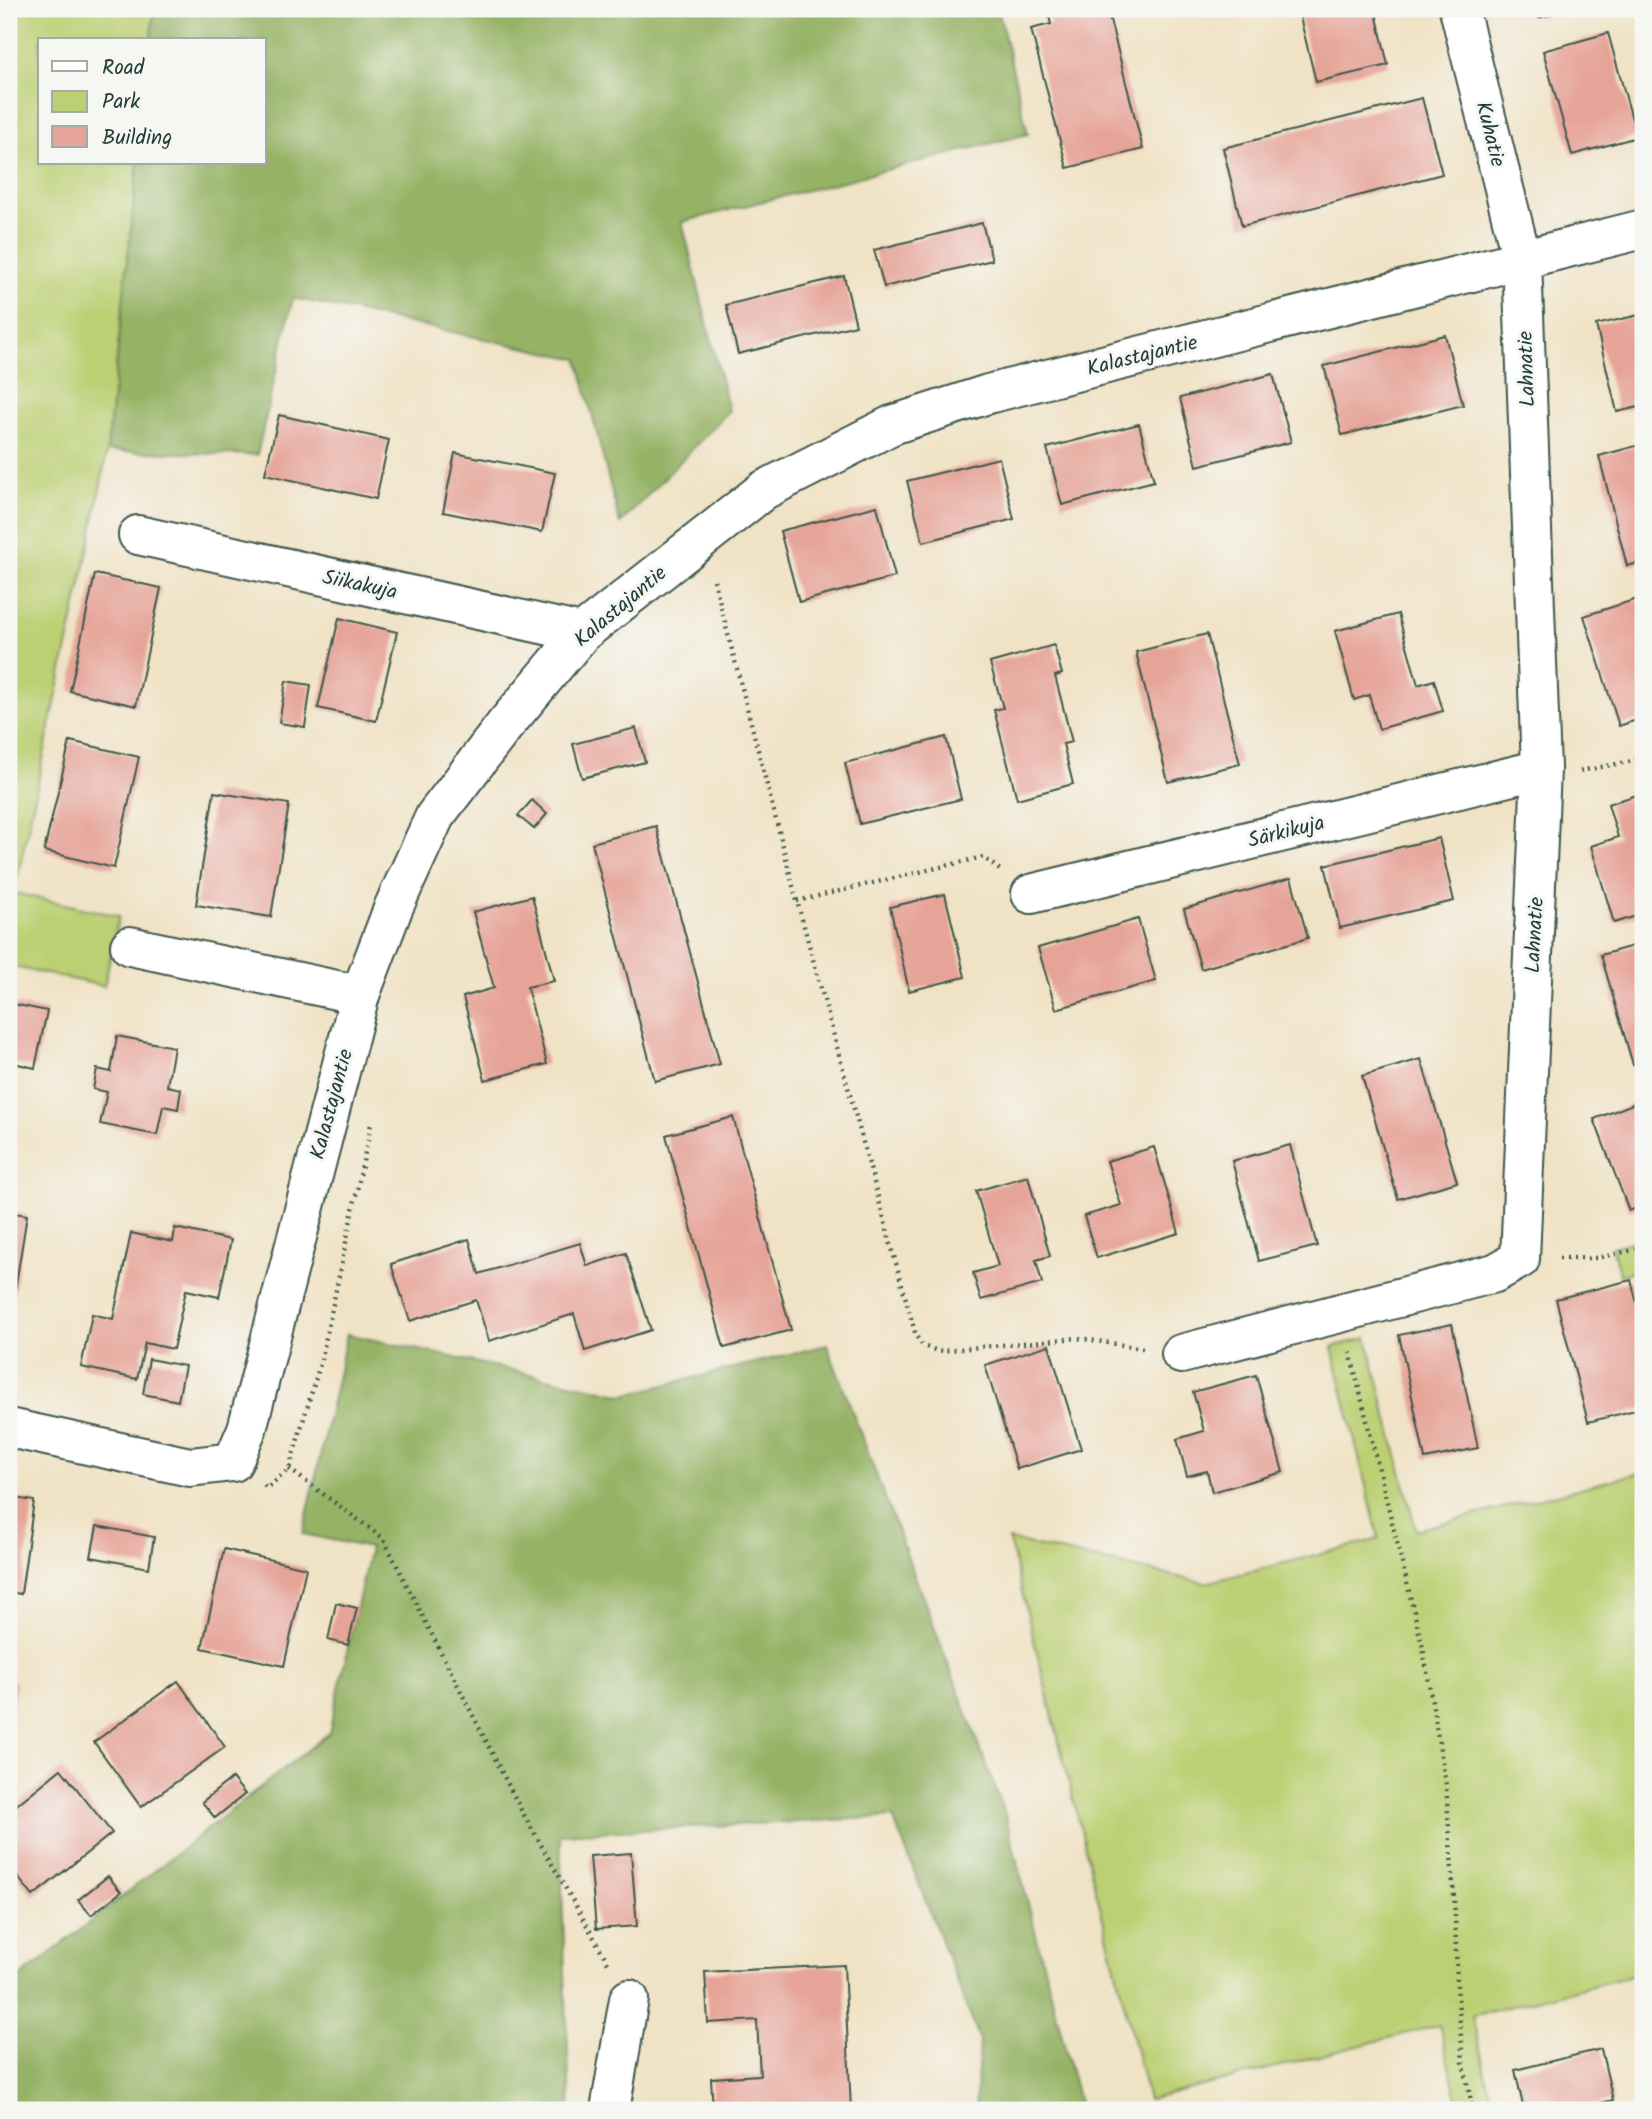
<svg xmlns="http://www.w3.org/2000/svg" width="1652" height="2119" viewBox="0 0 1652 2119" font-family="Kalam,sans-serif">
<rect width="100%" height="100%" fill="#f6f6f2"/>
<filter id="ink" filterUnits="userSpaceOnUse"><feTurbulence type="fractalNoise" baseFrequency=".0143" numOctaves="2"/><feDisplacementMap in="SourceGraphic" scale="14" xChannelSelector="R" yChannelSelector="G"/><feConvolveMatrix kernelMatrix="1 2 1 2 8 2 1 2 1" color-interpolation-filters="sRGB"/></filter>
<filter id="wash" filterUnits="userSpaceOnUse"><feTurbulence type="fractalNoise" baseFrequency=".00686" numOctaves="4" result="noise"/><feDisplacementMap in="SourceGraphic" scale="28" xChannelSelector="R" yChannelSelector="G"/><feGaussianBlur stdDeviation="1.57" result="paint"/><feColorMatrix in="noise" values="0 0 0 0 0 0 0 0 0 0 0 0 0 0 0 0 0 1.4 0 .05"/><feComposite in="paint" operator="in"/></filter>
<g filter="url(#wash)">
<rect width="100%" height="100%" fill="#f0e2c5"/>
<g fill="#bccf73" stroke="#6e8654" stroke-width="2">
<path d="M9,9H154L151,40H40V163H138L107,451L90,541L14,893L119,916L104,986L9,966Z"/>
<path d="M1643,1239V1269L1620,1275L1612,1247Z"/>
<path d="M1367,1338L1416,1530L1643,1472V1973L1472,2016L1494,2110H1460L1439,2025L1148,2100L1009,1540L1206,1583L1379,1539L1332,1347Z"/>
</g>
<g fill="#95b265" stroke="#5a784c" stroke-width="2">
<path d="M154,9H998L1028,134L682,222L729,411L620,524L578,359L293,298L257,455L107,451L138,163H264V40H151Z"/>
<path d="M347,1334L624,1395L827,1345L1005,1814L1081,2110H975L980,2041L893,1817L560,1834L570,2110H9V1986L329,1733L370,1548L303,1534Z"/>
</g>
<g id="blocks">
<g fill="#e6a499">
<path d="M1047,9H1116L1108,12L1143,149L1067,168L1031,29L1051,24Z"/>
<path d="M1298,9H1375L1388,65L1316,82Z"/>
<path d="M1536,9H1567L1539,18Z"/>
<path d="M1608,33L1637,137L1572,155L1543,51Z"/>
<path d="M1422,98L1442,174L1242,226L1223,148Z"/>
<path d="M982,223L992,260L884,287L874,250Z"/>
<path d="M844,276L856,325L738,354L726,305Z"/>
<path d="M1643,314V406L1617,412L1596,325Z"/>
<path d="M1445,335L1463,405L1342,435L1324,366Z"/>
<path d="M1273,374L1291,442L1197,466L1180,398Z"/>
<path d="M279,415L389,440L376,499L265,474Z"/>
<path d="M1139,424L1154,481L1062,505L1047,448Z"/>
<path d="M1643,444V562L1627,566L1599,456Z"/>
<path d="M455,453L555,473L542,532L443,512Z"/>
<path d="M999,458L1014,519L923,542L907,481Z"/>
<path d="M877,506L895,577L799,602L780,531Z"/>
<path d="M95,574L161,588L136,706L70,691Z"/>
<path d="M1643,597V718L1619,726L1584,616Z"/>
<path d="M1398,614L1418,685L1434,680L1443,711L1379,729L1369,695L1354,700L1335,631Z"/>
<path d="M339,618L397,632L376,721L318,708Z"/>
<path d="M1207,634L1240,764L1168,782L1136,652Z"/>
<path d="M1054,645L1062,674L1055,676L1072,742L1063,744L1073,784L1017,799L994,710L1003,708L990,663Z"/>
<path d="M286,681L311,685L305,727L279,723Z"/>
<path d="M636,728L645,762L582,778L573,744Z"/>
<path d="M946,737L961,799L860,824L845,763Z"/>
<path d="M70,741L139,757L114,868L44,851Z"/>
<path d="M214,792L289,804L271,917L196,905Z"/>
<path d="M1643,793V914L1614,923L1591,846L1618,837L1608,804Z"/>
<path d="M532,800L547,814L534,829L518,816Z"/>
<path d="M656,826L720,1064L655,1081L592,843Z"/>
<path d="M1439,838L1454,901L1340,928L1325,865Z"/>
<path d="M1291,878L1308,938L1201,969L1184,909Z"/>
<path d="M945,894L965,977L909,991L890,907Z"/>
<path d="M532,896L554,981L527,987L547,1064L485,1080L463,997L494,988L473,912Z"/>
<path d="M1138,919L1156,981L1056,1009L1038,948Z"/>
<path d="M1643,943V1062L1633,1065L1601,955Z"/>
<path d="M13,1004L47,1011L35,1068L9,1062V1025Z"/>
<path d="M117,1036L174,1047L167,1086L181,1089L178,1109L163,1106L157,1135L100,1124L107,1092L93,1089L97,1069L111,1072Z"/>
<path d="M1421,1059L1457,1182L1398,1199L1362,1076Z"/>
<path d="M1643,1100V1205L1629,1211L1594,1119Z"/>
<path d="M733,1117L791,1330L724,1348L666,1135Z"/>
<path d="M1290,1145L1317,1246L1259,1261L1232,1161Z"/>
<path d="M1154,1147L1179,1233L1097,1258L1084,1216L1121,1205L1107,1161Z"/>
<path d="M1028,1176L1050,1256L1036,1260L1042,1283L981,1300L973,1273L998,1266L976,1191Z"/>
<path d="M9,1212L27,1215L10,1322H9Z"/>
<path d="M175,1228L231,1240L219,1297L186,1290L173,1349L145,1343L137,1379L81,1367L92,1314L113,1319L131,1233L173,1242Z"/>
<path d="M469,1239L479,1274L580,1243L587,1266L626,1253L651,1330L585,1351L574,1314L489,1341L476,1300L410,1321L391,1264Z"/>
<path d="M1631,1280L1643,1326V1408L1588,1422L1556,1299Z"/>
<path d="M1452,1324L1478,1448L1425,1459L1399,1335Z"/>
<path d="M1049,1345L1081,1449L1017,1469L985,1365Z"/>
<path d="M149,1359L185,1366L178,1401L143,1394Z"/>
<path d="M1256,1375L1283,1472L1212,1492L1207,1471L1187,1476L1177,1439L1204,1431L1193,1392Z"/>
<path d="M9,1497L34,1501L21,1594L9,1592Z"/>
<path d="M97,1526L154,1537L149,1568L91,1557Z"/>
<path d="M224,1549L306,1568L284,1666L202,1648Z"/>
<path d="M336,1603L357,1608L348,1645L328,1640Z"/>
<path d="M9,1681L16,1683L10,1719H9Z"/>
<path d="M178,1681L225,1747L141,1807L94,1742Z"/>
<path d="M61,1769L112,1833L33,1896L9,1866V1811Z"/>
<path d="M232,1778L245,1794L215,1818L202,1802Z"/>
<path d="M631,1853L637,1926L596,1929L590,1856Z"/>
<path d="M108,1876L121,1892L91,1915L78,1900Z"/>
<path d="M844,1965L851,2110H713L711,2078L760,2075L757,2020L708,2023L705,1972Z"/>
<path d="M1601,2049L1613,2100L1585,2107L1586,2110H1524L1515,2070Z"/>
</g>
</g>
</g>
<g filter="url(#ink)">
<use href="#blocks" fill-opacity="0" stroke="#3e564a" stroke-width="2"/>
<g fill="none" stroke-linecap="round" stroke-linejoin="round">
<g stroke="#3e564a" stroke-width="42">
<g id="minor">
<path d="M138,535L582,633"/>
<path d="M1031,894L1541,769"/>
<path d="M130,946L360,995"/>
<path d="M1181,1354L1495,1273L1520,1259L1541,769L1522,260L1459,9"/>
<path d="M9,1428L190,1467L233,1462L247,1429L360,995L394,906L435,816L505,725L582,633L764,490L892,425L988,394L1643,229"/>
<path d="M610,2110L629,1999"/>
</g>
</g>
<g stroke="#3e564a" stroke-width="4.5" stroke-dasharray="2 5" stroke-linecap="butt">
<path d="M714,580L797,901L916,1336L923,1346L938,1351L1077,1338L1143,1348"/>
<path d="M1580,771L1643,759"/>
<path d="M797,901L983,857L1000,870"/>
<path d="M1559,1258H1596L1643,1248"/>
<path d="M1350,1352L1423,1648L1446,1785L1455,1913L1457,1985L1463,2062L1473,2110"/>
<path d="M289,1469L383,1538L520,1808L610,1966"/>
<path d="M264,1485L267,1488L289,1469L321,1361L371,1124"/>
</g>
<use href="#minor" stroke="#fff" stroke-width="38"/>
</g>
</g>
<g text-anchor="middle" stroke-width="6" stroke-linejoin="round" paint-order="stroke">
<g font-size="21" fill="#1f3d34" stroke="#f6f6f2">
<text transform="translate(1491 134) rotate(76)" y="7">Kuhatie</text>
<text transform="translate(1142 355) rotate(-14)" y="7">Kalastajantie</text>
<text transform="translate(1526 369) rotate(-92)" y="7">Lahnatie</text>
<text transform="translate(360 584) rotate(12)" y="7">Siikakuja</text>
<text transform="translate(620 606) rotate(-40)" y="7">Kalastajantie</text>
<text transform="translate(1286 831) rotate(-14)" y="7">Särkikuja</text>
<text transform="translate(1534 935) rotate(-87)" y="7">Lahnatie</text>
<text transform="translate(331 1104) rotate(-75)" y="7">Kalastajantie</text>
</g>
</g>
<rect width="1652" height="2119" fill="none" stroke="#f6f6f2" stroke-width="35"/>
<rect x="38" y="38" width="228" height="126" fill="#f6f6f2" stroke="#a0aca6" stroke-width="2"/>
<rect x="52" y="61" width="35" height="10" fill="#ffffff" stroke="#a0aca6" stroke-width="2"/>
<text x="102" y="74" font-size="21" fill="#1f3d34">Road</text>
<rect x="52" y="91" width="35" height="21" fill="#bccf73" stroke="#a0aca6" stroke-width="2"/>
<text x="102" y="108" font-size="21" fill="#1f3d34">Park</text>
<rect x="52" y="126" width="35" height="21" fill="#e6a499" stroke="#a0aca6" stroke-width="2"/>
<text x="102" y="144" font-size="21" fill="#1f3d34">Building</text>
</svg>
